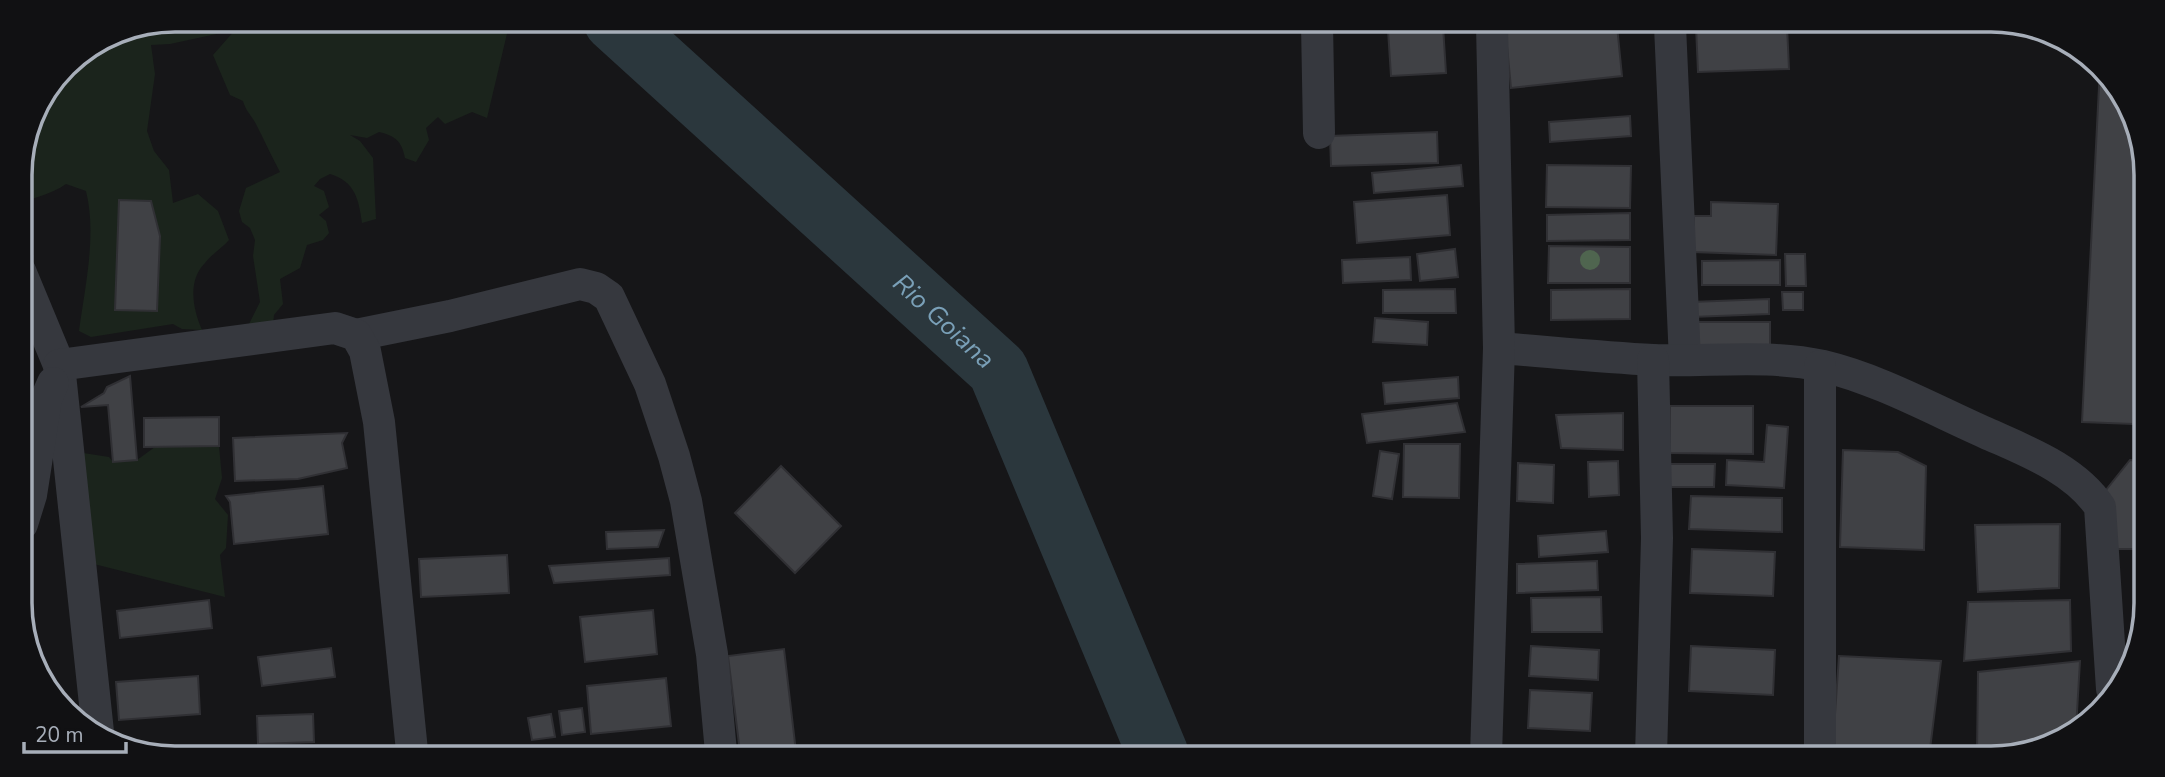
<svg xmlns="http://www.w3.org/2000/svg" width="2165" height="777" viewBox="0 0 2165 777" font-family="'Nunito Sans',sans-serif">
<rect width="100%" height="100%" fill="#161618"/>
<g fill="#1b241c">
<path d="M174,19L510,21L487,118L472,112L445,124L438,117L426,128L429,140L416,162L405,158C402,142 396,136 379,132L367,138L350,135L360,141L373,158L376,219L362,223C359,200 355,181 330,174L320,179L314,186L324,191L329,207L319,215L326,221L329,233L323,240L307,245L300,268L280,279L283,304L274,315L272,335L254,332L249,324L260,302L253,256L255,240L250,228L242,222L239,211L246,188L280,172C272,157 265,142 257,126C253,117 246,112 243,101L230,95L213,55L235,30L170,44L151,45L155,74L147,131L154,151L169,170L173,203L198,194L218,211L229,240C222,248 212,254 205,263C187,281 193,309 202,330L182,329L173,324L91,337L79,331C85,286 97,235 86,191L66,184C52,194 36,197 20,203V164L35,105L72,58L115,31Z"/>
<path d="M219,446L222,478L215,499L228,515L226,548L220,555L225,597L82,561L77,452L109,457L113,462L137,460L155,447Z"/>
</g>
<g fill="none" stroke-linecap="round" stroke-linejoin="round">
<path stroke="#2b373d" stroke-width="61" id="s1" d="M614,21L998,370L1158,754"/>
</g>
<g fill="#404145" stroke="#303034" stroke-width="2">
<path d="M1505,25L1617,26L1622,76L1511,88Z"/>
<path d="M1443,26L1446,73L1391,76L1388,30Z"/>
<path d="M1696,26H1787L1789,69L1698,72Z"/>
<path d="M2100,67L2108,72L2141,147L2140,164L2144,165L2133,424L2082,422Z"/>
<path d="M1630,116L1631,136L1550,142L1549,122Z"/>
<path d="M1437,132L1438,163L1331,166L1330,136Z"/>
<path d="M1461,165L1463,186L1374,193L1372,173Z"/>
<path d="M1547,165L1631,166L1630,208L1546,207Z"/>
<path d="M1447,195L1450,235L1357,243L1354,202Z"/>
<path d="M119,200L151,201L160,236L157,311L115,310Z"/>
<path d="M1711,202L1778,204L1776,255L1693,252L1694,216H1711Z"/>
<path d="M1630,213V240L1547,241V215Z"/>
<path d="M1549,246L1630,247V283H1548Z"/>
<path d="M1455,249L1458,277L1420,281L1417,254Z"/>
<path d="M1785,254H1805L1806,286H1786Z"/>
<path d="M1410,257L1411,280L1343,283L1342,260Z"/>
<path d="M1780,260V285H1702V261Z"/>
<path d="M1455,289L1456,313H1383V290Z"/>
<path d="M1630,289V319L1551,320V290Z"/>
<path d="M1782,292H1803V310H1783Z"/>
<path d="M1769,299V314L1692,317L1691,302Z"/>
<path d="M1375,318L1428,322L1427,345L1373,342Z"/>
<path d="M1696,322H1770V351L1696,350Z"/>
<path d="M130,376L137,460L113,462L108,405L81,407L104,393L107,387Z"/>
<path d="M1458,377L1459,398L1385,404L1383,383Z"/>
<path d="M1457,403L1465,432L1367,443L1362,414Z"/>
<path d="M1670,406H1753V454L1670,453Z"/>
<path d="M1623,413V450L1561,448L1556,415Z"/>
<path d="M219,417V446L144,447V418Z"/>
<path d="M1767,425L1788,427L1784,488L1726,485L1727,460L1764,462Z"/>
<path d="M347,433L342,443L347,468L298,479L235,481L233,438Z"/>
<path d="M1404,444H1460L1459,498L1403,497Z"/>
<path d="M1843,450L1898,452L1926,466L1924,550L1840,547Z"/>
<path d="M1380,451L1399,454L1392,499L1373,496Z"/>
<path d="M2130,460L2140,461L2139,549H2115L2106,490Z"/>
<path d="M1618,461L1619,495L1589,497L1588,462Z"/>
<path d="M1518,463L1554,465L1553,503L1517,501Z"/>
<path d="M1669,464H1715L1714,487H1669Z"/>
<path d="M781,466L841,526L795,573L735,513Z"/>
<path d="M323,486L328,534L234,544L230,502L226,496Z"/>
<path d="M1691,496L1782,498V532L1689,529Z"/>
<path d="M2060,524L2059,588L1978,592L1975,525Z"/>
<path d="M664,530L658,547L607,549L606,532Z"/>
<path d="M1606,531L1608,552L1539,557L1538,536Z"/>
<path d="M1692,549L1775,552L1773,596L1690,593Z"/>
<path d="M507,555L509,593L421,597L419,559Z"/>
<path d="M669,558L670,575L554,583L549,566Z"/>
<path d="M1597,561L1598,590L1517,593V564Z"/>
<path d="M1601,597L1602,632H1532L1531,598Z"/>
<path d="M209,600L212,628L120,638L117,611Z"/>
<path d="M2070,600L2071,651L1964,661L1968,602Z"/>
<path d="M653,610L657,654L585,662L580,617Z"/>
<path d="M1531,646L1599,650L1598,680L1529,676Z"/>
<path d="M1691,646L1775,650L1773,695L1689,691Z"/>
<path d="M331,648L335,677L262,686L258,657Z"/>
<path d="M784,649L796,752H740L728,656Z"/>
<path d="M1839,656L1941,661L1929,757H1832Z"/>
<path d="M2080,661L2076,729L2020,750L1977,755L1978,672Z"/>
<path d="M198,676L200,714L119,720L116,682Z"/>
<path d="M666,678L671,726L591,734L587,686Z"/>
<path d="M1530,690L1592,693L1590,731L1528,728Z"/>
<path d="M582,708L585,732L562,735L559,711Z"/>
<path d="M313,714L314,742L258,744L257,716Z"/>
<path d="M551,714L555,737L532,740L528,718Z"/>
<path d="M1750,747H1781V757L1750,756Z"/>
</g>
<g fill="none" stroke-linecap="round" stroke-linejoin="round">
<g stroke="#36383e" stroke-width="32">
<path d="M1317,24L1319,133"/>
<path d="M1670,26L1685,360"/>
<path d="M20,271L59,365L98,732"/>
<path d="M356,335L450,316L580,284L596,288L609,297L650,384L674,456L686,501L712,654L721,752"/>
<path d="M1499,348C1550,352 1602,357 1653,360C1710,362 1767,354 1823,366C1878,379 1934,410 1986,433C2026,451 2075,469 2100,507L2112,689"/>
<path d="M59,365L335,328L356,335L365,351L379,422L412,751"/>
<path d="M22,524L31,495L46,399L53,383"/>
<path d="M1486,755L1499,348L1492,25"/>
<path d="M1651,756L1657,538L1653,360"/>
<path d="M1820,757V366"/>
</g>
</g>
<circle fill="#4f654f" cx="1590" cy="260" r="10"/>
<g text-anchor="middle" stroke-width="5" stroke-linejoin="round" paint-order="stroke">
<g font-size="26" font-style="italic" fill="#7aa0b8" stroke="#111113">
<text dy="9" stroke="none"><textPath href="#s1" startOffset="446">Rio Goiana</textPath></text>
</g>
</g>
<path d="M0 0H2165V777H0ZM175 32H1991A143 143 0 0 1 2134 175V603A143 143 0 0 1 1991 746H175A143 143 0 0 1 32 603V175A143 143 0 0 1 175 32Z" fill="#111113" fill-rule="evenodd"/>
<path fill="none" stroke="#a7aeb9" stroke-width="3.5" d="M175 32H1991A143 143 0 0 1 2134 175V603A143 143 0 0 1 1991 746H175A143 143 0 0 1 32 603V175A143 143 0 0 1 175 32Z"/>
<path d="M24 742v10h102v-10" fill="none" stroke="#a7aeb9" stroke-width="3.5"/>
<text x="35" y="742" font-size="21" fill="#a7aeb9" stroke="#111113" stroke-width="5" paint-order="stroke">20 m</text>
</svg>
